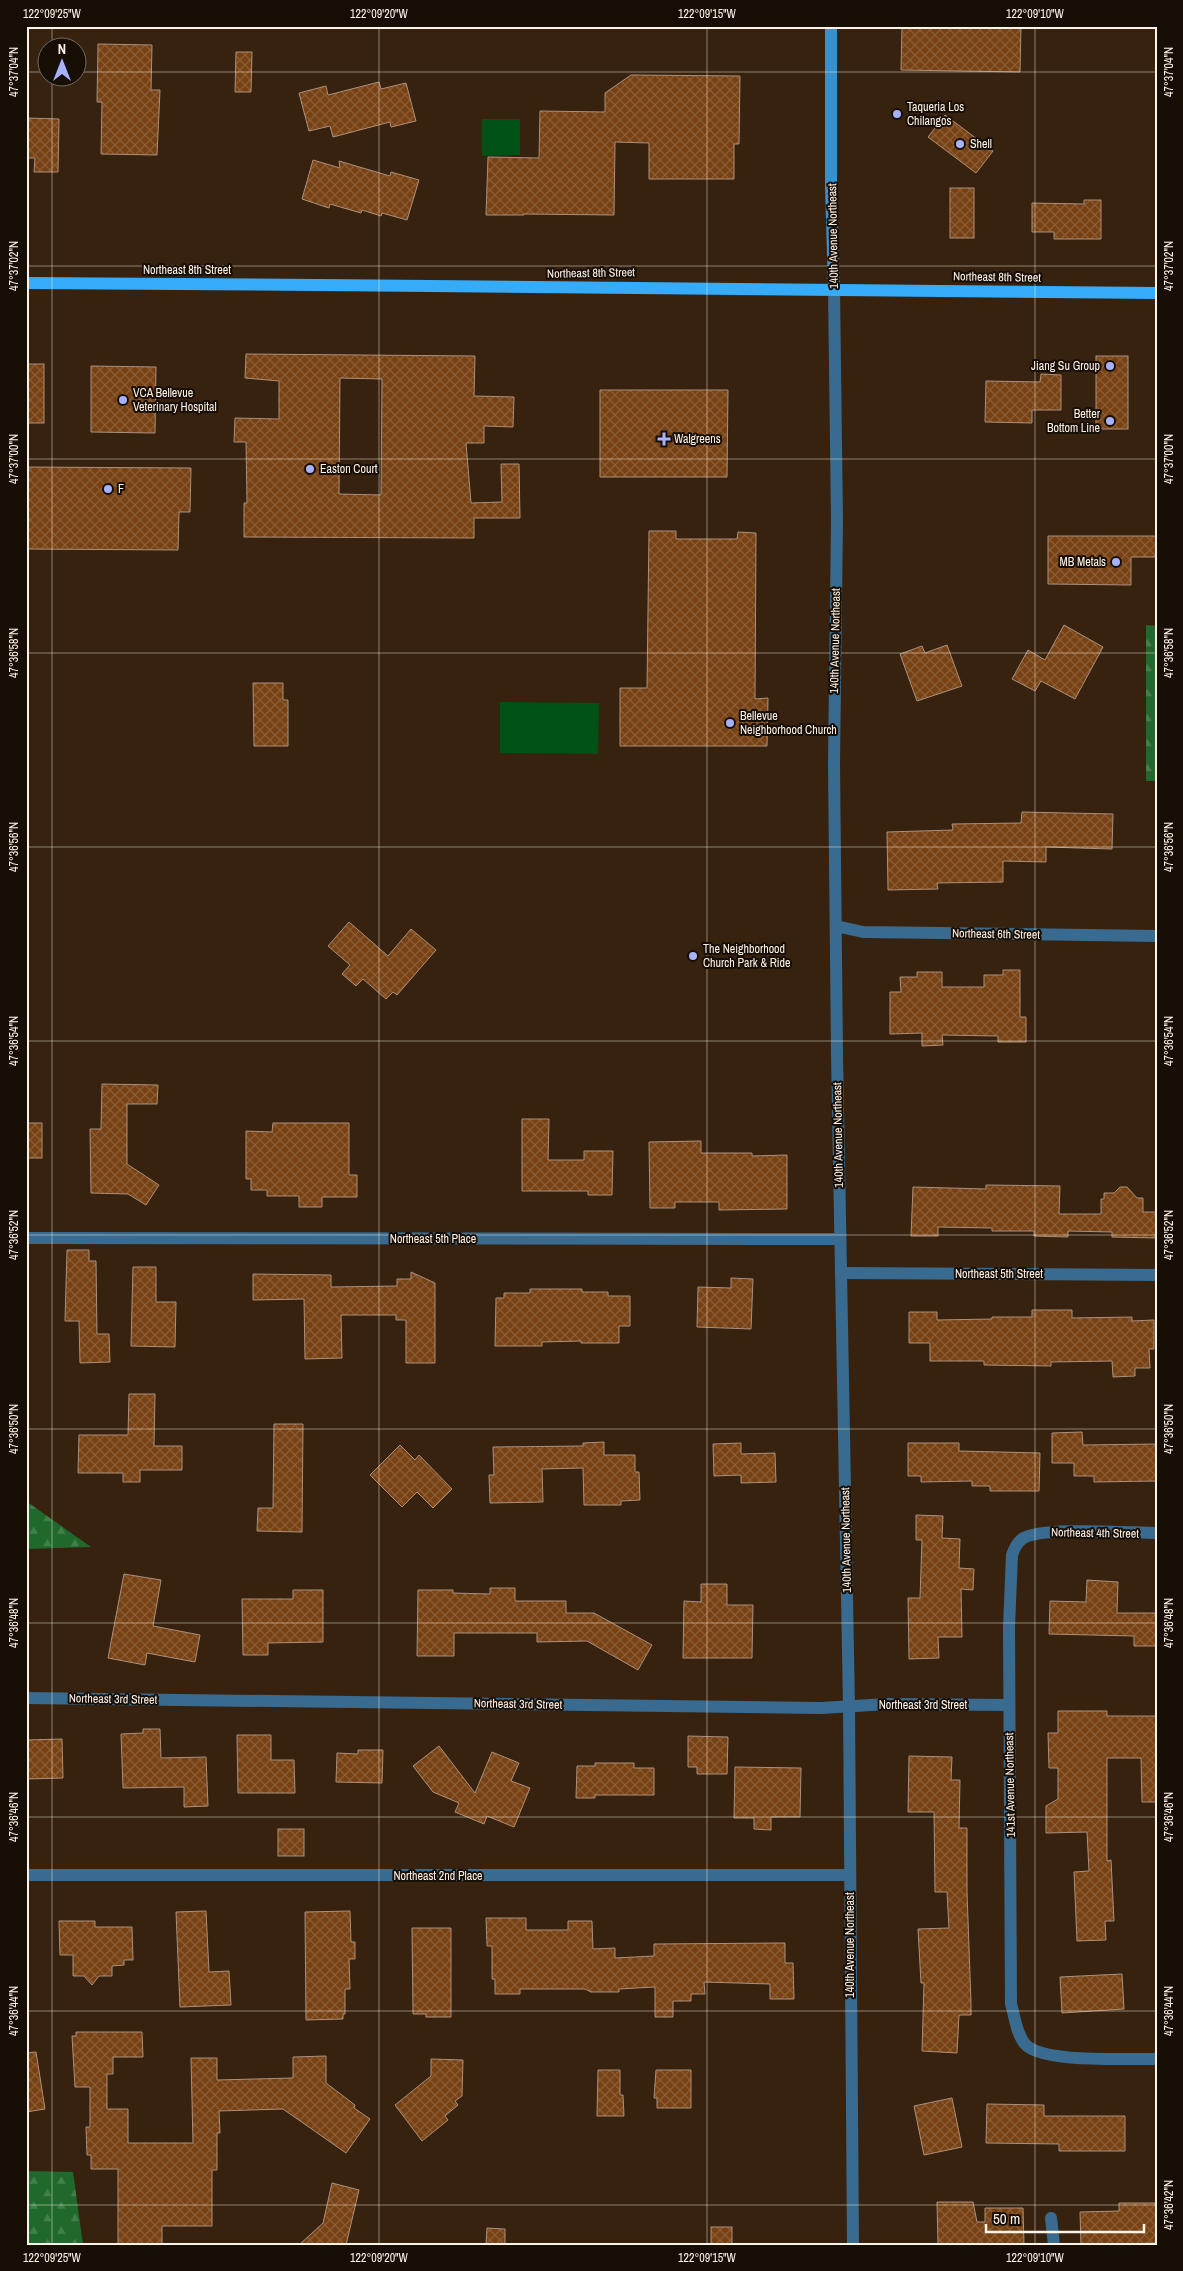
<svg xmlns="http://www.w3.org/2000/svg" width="1183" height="2271" viewBox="0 0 1183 2271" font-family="'Archivo Narrow',sans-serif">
<defs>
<pattern id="forest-firs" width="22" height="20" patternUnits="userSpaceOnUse" patternTransform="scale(1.25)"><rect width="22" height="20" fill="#20692c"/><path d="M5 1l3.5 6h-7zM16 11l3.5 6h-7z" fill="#417f4b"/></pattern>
<pattern id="building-cross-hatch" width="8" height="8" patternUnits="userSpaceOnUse" patternTransform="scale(1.25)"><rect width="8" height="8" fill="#774113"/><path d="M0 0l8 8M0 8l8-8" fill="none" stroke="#8b5d35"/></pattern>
</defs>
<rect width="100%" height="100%" fill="#37220f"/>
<g fill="url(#forest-firs)">
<path d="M1146,625L1157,626V781H1146Z"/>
<path d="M26,1501L91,1547L26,1549Z"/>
<path d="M26,2171L73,2172L83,2245H26Z"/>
</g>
<g fill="#005116">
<path d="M482,119H520V155L482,156Z"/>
<path d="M500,702L599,703L598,754L500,753Z"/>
</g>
<g fill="url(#building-cross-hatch)" stroke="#ac907c" fill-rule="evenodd">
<path d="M902,26H1021L1020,72L901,70Z"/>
<path d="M98,44L152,45L151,90H160L157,155L101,154L102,102H97Z"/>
<path d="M236,52H252L251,92H235Z"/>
<path d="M631,75L740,76L739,144H734V179H649V143L615,142L614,215L524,214V215H486L488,157L539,158L540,111L605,112V93Z"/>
<path d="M379,82L381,89L406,83L416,121L391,127L390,122L333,137L330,126L309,131L299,93L326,86L328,95Z"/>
<path d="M945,115L993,151L976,173L928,137Z"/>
<path d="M26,118L59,119L58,172H34L35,158H26Z"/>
<path d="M313,160L340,168L339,161L390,176L391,172L419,180L407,220L382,213L381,216L362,210L361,213L330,204L329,208L302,199Z"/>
<rect x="950" y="188" width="24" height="50"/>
<path d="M1084,200H1101V239H1054V232H1032V203L1084,204Z"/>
<path d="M246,354L475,356L474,396L514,397L513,427L484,426V443H466L471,503L502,502L501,464H519L520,518H474V538L244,537V503H247L246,442H234L235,418L279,419V381L245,378ZM340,378L382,379L381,495L339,494Z"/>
<rect x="1096" y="356" width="32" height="73"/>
<rect x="26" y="364" width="18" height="59"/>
<path d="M91,366L156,367L155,433L91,432Z"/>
<path d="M1041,374L1061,375V410H1032V423L985,422L986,381L1040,382Z"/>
<path d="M600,390H728L727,477H600Z"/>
<path d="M26,467L191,468L190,512H179L178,550L26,549Z"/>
<path d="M649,531H676V539H737L738,532L756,533L755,699L768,698L767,746H620V688H647Z"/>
<path d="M1048,536H1157V557H1131V585L1048,584Z"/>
<path d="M1064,625L1103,647L1075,699L1041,681L1035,691L1012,679L1028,650L1045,660Z"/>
<path d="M947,645L962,686L917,701L900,654L922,646L925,653Z"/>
<path d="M253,683H283V700H288V746H254Z"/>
<path d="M1022,812L1113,814L1112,849L1046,847V862L1003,861V882L937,883L938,889L888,890L887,832L953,830L952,824L1021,823Z"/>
<path d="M349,922L388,956L411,929L436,950L397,995L393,992L386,999L363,979L356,986L342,974L350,965L328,946Z"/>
<path d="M1003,970H1020V1017H1026V1042H998V1036L942,1035L943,1045L922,1046V1033L890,1034V992H901L900,977H917V972H942V987H984V975H1003Z"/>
<path d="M102,1084L158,1085L157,1104H127V1164L159,1185L146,1205L128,1194L91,1193L90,1129H101Z"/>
<path d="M522,1119H549L548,1160H584V1151H613L612,1195H588V1191H522Z"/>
<rect x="26" y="1123" width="16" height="35"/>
<path d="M273,1123H349V1175H357V1197H322V1207H299V1196H267V1190H251V1179H246V1131L272,1132Z"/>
<path d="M701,1141V1153H752V1156L787,1155V1209L719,1210V1202H675V1208H650L649,1142Z"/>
<path d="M986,1185L1060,1186L1059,1214H1101V1199H1104V1193H1114L1120,1187H1127L1137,1198H1143V1212H1157V1238L1112,1237V1232L1068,1231V1237L1034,1236V1231H992V1228L938,1227V1236H911L913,1187L986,1189Z"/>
<path d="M67,1250H89V1261H96L97,1334H109L110,1362L80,1363L79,1321H65Z"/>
<path d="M133,1267H156V1302H176L175,1347L131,1346Z"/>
<path d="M411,1272L435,1283V1363H406V1320H396V1315H341L342,1358L305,1359L304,1299L253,1300V1274L331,1275V1287L397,1286V1279H411Z"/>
<path d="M731,1278L753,1279L751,1329L697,1327L698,1287L731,1288Z"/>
<path d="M530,1289H582V1292H608V1296H630V1326H619V1343H581V1341L542,1342V1346H495L496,1298H504V1293H530Z"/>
<path d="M1032,1310H1072V1318L1132,1317V1321L1154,1320V1349H1149L1150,1368H1135V1376L1113,1377L1112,1361L1051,1362V1366L984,1365V1361H930V1343H909V1312H937V1320L992,1319V1317H1032Z"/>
<path d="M129,1394H155L154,1446H182V1470H140V1482H123V1473H78L79,1435H128Z"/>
<path d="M274,1424H303L302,1532L257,1531L258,1508H273Z"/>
<path d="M1082,1432L1083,1445L1157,1444V1481L1094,1482V1476H1074V1463H1052V1433Z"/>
<path d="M604,1442V1455H635V1472H639L640,1500L621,1501V1505H584L583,1468L542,1469L543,1502L490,1503L489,1475H494L493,1447L583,1446V1443Z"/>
<path d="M741,1443V1454L775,1453L776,1482L741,1483V1475L714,1476L713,1444Z"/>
<path d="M908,1443H959V1451L1040,1453L1039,1491H990V1486H972V1481L921,1482V1476H908Z"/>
<path d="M400,1445L415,1460L419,1455L452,1489L433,1508L417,1492L402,1507L370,1475Z"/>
<path d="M916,1515L943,1516L942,1538L960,1539L959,1568L974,1569L973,1590L961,1589L962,1637H938L939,1658L909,1659L908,1598H920L922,1540H916Z"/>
<path d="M124,1574L161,1580L153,1626L200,1635L195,1662L147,1653L145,1665L108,1658Z"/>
<path d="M1087,1580L1118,1582L1117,1613H1157V1646H1134V1636L1049,1634L1050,1601L1086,1602Z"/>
<path d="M701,1584H727V1605H753L752,1658H683L684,1601L701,1602Z"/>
<path d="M490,1588H515V1601H566V1613H594L652,1645L638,1670L587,1641L537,1642V1633H454V1656H417L418,1590H453V1593L490,1594Z"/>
<path d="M293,1590H323V1642L268,1643V1655H243L242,1599H293Z"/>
<path d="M1058,1711H1107V1716H1157V1802H1142L1141,1758H1107V1861L1111,1860L1114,1921H1105L1106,1940L1077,1941L1074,1872L1089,1871L1087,1832L1046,1833V1806L1058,1799V1768H1049L1048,1733H1058Z"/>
<path d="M143,1729H160L161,1758L206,1757L208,1806L184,1807V1787L123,1788L121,1734L143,1733Z"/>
<path d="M237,1735H271V1760H294L295,1793H238Z"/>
<path d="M688,1736L728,1737L727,1774H697V1767H688Z"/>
<path d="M62,1739L63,1778L26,1779V1740Z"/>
<path d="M439,1746L475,1793L492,1752L519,1763L511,1781L530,1788L514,1827L487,1816L484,1824L455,1812L459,1803L433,1792L413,1766Z"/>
<path d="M358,1750H383L382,1783L336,1782L337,1753L358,1754Z"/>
<path d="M909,1756L952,1757L951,1780H960L959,1828H967V1892L971,2003V2015H959L957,2053L922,2051L924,1983H921L918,1929L949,1928L947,1892H935L934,1812H908Z"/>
<path d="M595,1763H634V1768H654V1795H595V1798H576L577,1766H595Z"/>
<path d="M735,1767L801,1768L800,1817H771V1830L754,1829V1818H734Z"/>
<rect x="278" y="1829" width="26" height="27"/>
<path d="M206,1911L209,1972L229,1971L231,2005L180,2007L176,1912Z"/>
<path d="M350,1911L351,1942H355V1959H349L350,1989H345V2014H343V2019L306,2020L305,1912Z"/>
<path d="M486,1918H526V1930H568V1921H592L593,1949L615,1948V1958L654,1956V1944L785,1943V1963H793L794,1999H770V1984L704,1982L705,1994H691V2001H673V2017H655V1987L619,1989V1992H591L585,1989H520V1994H495V1979H492V1946H487Z"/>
<path d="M59,1921H95V1927H132L133,1960H124V1965L112,1966V1976H99L92,1985L84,1976H73V1955H60Z"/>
<path d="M412,1928H451V2017H426V2014H413Z"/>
<path d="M1122,1974L1124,2009L1062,2013L1060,1977Z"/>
<path d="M76,2032H142L143,2057H113V2074H107V2109H128V2143H193L191,2058H217V2080L293,2078V2057L326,2056V2083L355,2105L354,2108L370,2119L346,2153L283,2109L219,2111L220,2133H217V2170H212V2226H162V2245H118V2169H91V2155H87L86,2127H90V2087H75L72,2036H76Z"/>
<path d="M36,2052L45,2109L26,2112V2053Z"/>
<path d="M431,2059L463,2060L462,2096L455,2101L458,2105L445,2116L448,2120L422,2141L395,2105L431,2076Z"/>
<path d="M598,2070H620V2095H623L624,2116H597Z"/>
<path d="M656,2070H691V2108H657V2098H654Z"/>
<path d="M952,2098L962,2147L924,2155L914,2106Z"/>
<path d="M987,2104L1044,2105V2116H1125V2151H1059V2144L986,2143Z"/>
<path d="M332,2183L359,2190L346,2245H299L323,2223Z"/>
<path d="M937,2202H973L977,2222H985V2208H1023L1024,2245H938Z"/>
<path d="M1119,2203H1157V2243L1081,2245L1080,2212L1119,2211Z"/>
<rect x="711" y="2227" width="21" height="18"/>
<path d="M487,2228L505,2229V2245H486Z"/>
</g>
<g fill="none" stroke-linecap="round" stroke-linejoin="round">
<g stroke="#386b8f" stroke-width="12">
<path d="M836,926L863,932L1157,936"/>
<path d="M26,1238L840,1239"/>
<path d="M841,1273L1157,1275"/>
<path d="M1157,1533C1132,1533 1039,1526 1022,1539C1017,1543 1014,1549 1012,1555L1009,1627L1011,2004C1015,2017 1016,2033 1025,2044C1043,2064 1129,2058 1157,2059"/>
<path d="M26,1698L821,1708L888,1704L1009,1705"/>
<path d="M26,1875H850"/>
<path d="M1051,2218L1054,2245"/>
</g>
<path stroke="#386b8f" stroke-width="12" d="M834,288L837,521L834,764L837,1054L849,1706L853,2245"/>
<path stroke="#3a90cb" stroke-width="12" d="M831,26V186L834,288"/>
<path stroke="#36acf9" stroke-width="12" d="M26,283C403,286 780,287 1157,293"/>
</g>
<path fill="none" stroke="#fef3e9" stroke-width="1" stroke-opacity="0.45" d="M52,26V48M379,26V2245M707,26V2245M1035,26V2245M26,72H48M78,72H1157M52,78V2245M26,266H1157M26,459H1157M26,653H1157M26,847H1157M26,1041H1157M26,1235H1157M26,1429H1157M26,1623H1157M26,1817H1157M26,2011H1157M26,2205H1157"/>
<g fill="#a7b1fc" stroke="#170e06" stroke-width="2">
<circle cx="897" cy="114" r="5"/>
<circle cx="960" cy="144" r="5"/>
<circle cx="1110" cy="366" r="5"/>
<circle cx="123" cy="400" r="5"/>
<circle cx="1110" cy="421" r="5"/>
<path d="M661.5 431.5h5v5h5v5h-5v5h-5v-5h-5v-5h5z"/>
<circle cx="310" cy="469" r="5"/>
<circle cx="108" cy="489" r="5"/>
<circle cx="1116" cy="562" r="5"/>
<circle cx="730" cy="723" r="5"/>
<circle cx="693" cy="956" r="5"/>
</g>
<g text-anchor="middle" stroke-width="4" stroke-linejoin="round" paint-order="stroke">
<g font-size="12" fill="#fef3e9" stroke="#170e06" text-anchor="start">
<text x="907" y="111">Taqueria Los<tspan x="907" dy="14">Chilangos</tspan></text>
<text x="970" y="148">Shell</text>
<text x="1100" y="370" text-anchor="end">Jiang Su Group</text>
<text x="133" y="397">VCA Bellevue<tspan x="133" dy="14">Veterinary Hospital</tspan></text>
<text x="1100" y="418" text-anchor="end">Better<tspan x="1100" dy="14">Bottom Line</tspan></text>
<text x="674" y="443">Walgreens</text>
<text x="320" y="473">Easton Court</text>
<text x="118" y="493">F</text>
<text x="1106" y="566" text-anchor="end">MB Metals</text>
<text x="740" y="720">Bellevue<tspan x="740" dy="14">Neighborhood Church</tspan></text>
<text x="703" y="953">The Neighborhood<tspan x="703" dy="14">Church Park &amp; Ride</tspan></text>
</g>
<g font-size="12" fill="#fef3e9" stroke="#170e06">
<text transform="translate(833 236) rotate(-91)" y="4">140th Avenue Northeast</text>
<text x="187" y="274">Northeast 8th Street</text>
<text transform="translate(591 273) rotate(-1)" y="4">Northeast 8th Street</text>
<text transform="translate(997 277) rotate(1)" y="4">Northeast 8th Street</text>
<text transform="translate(835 641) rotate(-89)" y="4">140th Avenue Northeast</text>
<text transform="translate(996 934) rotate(1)" y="4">Northeast 6th Street</text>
<text transform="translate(838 1135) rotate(-91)" y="4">140th Avenue Northeast</text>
<text x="433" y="1243">Northeast 5th Place</text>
<text x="999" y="1278">Northeast 5th Street</text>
<text transform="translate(1095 1533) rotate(1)" y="4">Northeast 4th Street</text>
<text transform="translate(846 1540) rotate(-91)" y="4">140th Avenue Northeast</text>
<text transform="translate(113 1699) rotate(1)" y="4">Northeast 3rd Street</text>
<text transform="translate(518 1704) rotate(1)" y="4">Northeast 3rd Street</text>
<text x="923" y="1709">Northeast 3rd Street</text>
<text transform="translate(1010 1785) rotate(-91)" y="4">141st Avenue Northeast</text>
<text x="438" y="1880">Northeast 2nd Place</text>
<text transform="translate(850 1945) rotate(-90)" y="4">140th Avenue Northeast</text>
</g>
</g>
<rect width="1183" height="2271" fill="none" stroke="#170e06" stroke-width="55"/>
<g transform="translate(62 62)"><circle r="24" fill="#170e06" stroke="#736a61"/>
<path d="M0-4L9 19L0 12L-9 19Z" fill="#a7b1fc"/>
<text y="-8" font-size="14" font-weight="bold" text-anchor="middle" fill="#fef3e9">N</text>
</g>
<path d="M986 2224v8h158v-8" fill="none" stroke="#fef3e9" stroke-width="2.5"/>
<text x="993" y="2224" font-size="15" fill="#fef3e9" stroke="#170e06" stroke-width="4" paint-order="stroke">50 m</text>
<rect x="28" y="28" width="1128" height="2216" fill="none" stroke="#fef3e9" stroke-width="2"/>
<g font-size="12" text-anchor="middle" fill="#fef3e9">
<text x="52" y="18">122°09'25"W</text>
<text x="379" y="18">122°09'20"W</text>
<text x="707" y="18">122°09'15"W</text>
<text x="1035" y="18">122°09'10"W</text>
<text transform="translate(14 72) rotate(-90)" y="4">47°37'04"N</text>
<text transform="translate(1169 72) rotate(-90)" y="4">47°37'04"N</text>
<text transform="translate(14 266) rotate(-90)" y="4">47°37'02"N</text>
<text transform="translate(1169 266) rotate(-90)" y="4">47°37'02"N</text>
<text transform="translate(14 459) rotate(-90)" y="4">47°37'00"N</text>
<text transform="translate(1169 459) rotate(-90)" y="4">47°37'00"N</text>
<text transform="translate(14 653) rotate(-90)" y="4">47°36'58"N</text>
<text transform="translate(1169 653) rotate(-90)" y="4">47°36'58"N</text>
<text transform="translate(14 847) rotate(-90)" y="4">47°36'56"N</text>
<text transform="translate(1169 847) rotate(-90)" y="4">47°36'56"N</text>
<text transform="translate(14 1041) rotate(-90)" y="4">47°36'54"N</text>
<text transform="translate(1169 1041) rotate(-90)" y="4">47°36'54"N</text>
<text transform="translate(14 1235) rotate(-90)" y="4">47°36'52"N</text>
<text transform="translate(1169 1235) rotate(-90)" y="4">47°36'52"N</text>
<text transform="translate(14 1429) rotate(-90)" y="4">47°36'50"N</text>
<text transform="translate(1169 1429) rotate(-90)" y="4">47°36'50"N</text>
<text transform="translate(14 1623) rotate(-90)" y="4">47°36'48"N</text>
<text transform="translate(1169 1623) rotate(-90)" y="4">47°36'48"N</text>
<text transform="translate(14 1817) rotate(-90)" y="4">47°36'46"N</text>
<text transform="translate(1169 1817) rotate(-90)" y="4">47°36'46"N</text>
<text transform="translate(14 2011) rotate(-90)" y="4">47°36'44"N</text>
<text transform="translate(1169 2011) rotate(-90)" y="4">47°36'44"N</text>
<text transform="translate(1169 2205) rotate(-90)" y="4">47°36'42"N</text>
<text x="52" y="2262">122°09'25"W</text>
<text x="379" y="2262">122°09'20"W</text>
<text x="707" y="2262">122°09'15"W</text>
<text x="1035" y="2262">122°09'10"W</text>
</g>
</svg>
